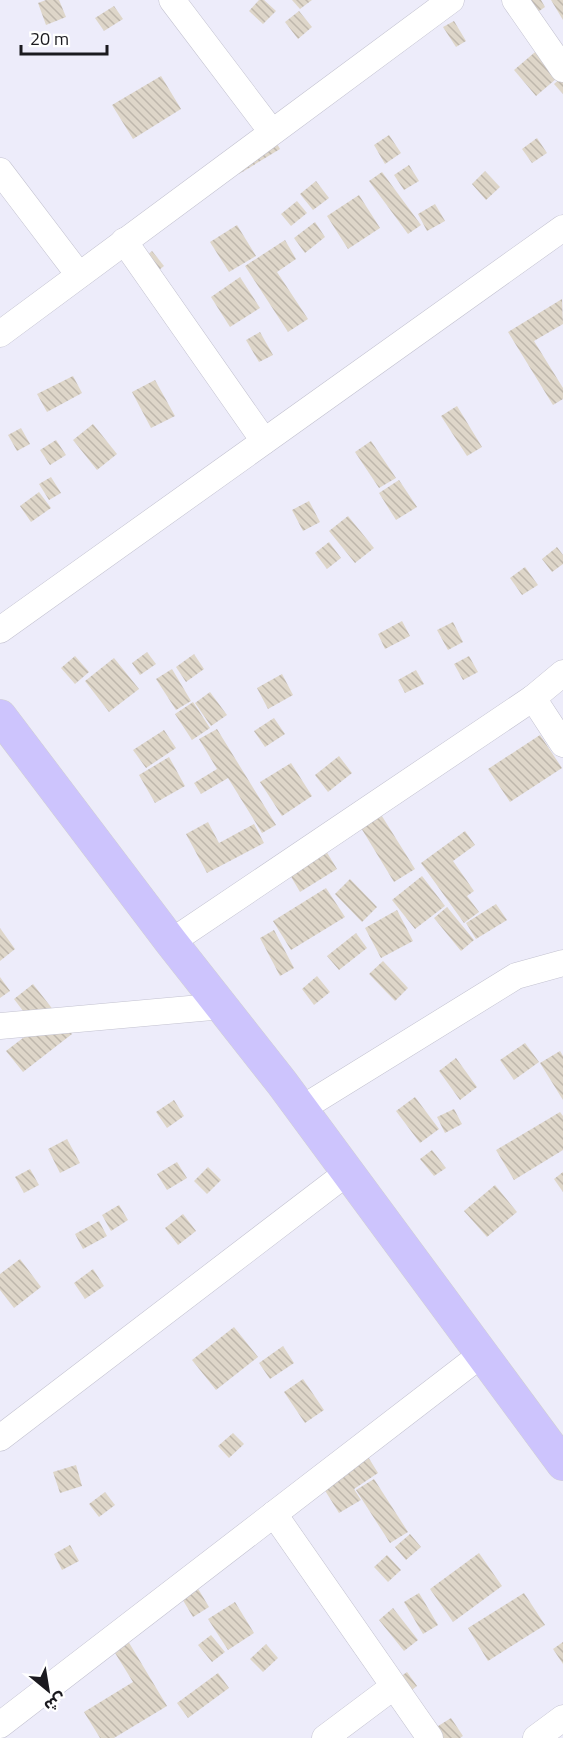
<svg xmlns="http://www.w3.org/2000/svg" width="563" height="1738" viewBox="0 0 563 1738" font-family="'Titillium Web','Noto Sans Arabic',sans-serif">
<defs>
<pattern id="building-back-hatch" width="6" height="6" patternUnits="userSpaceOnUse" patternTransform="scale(1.5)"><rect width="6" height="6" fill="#ded6c9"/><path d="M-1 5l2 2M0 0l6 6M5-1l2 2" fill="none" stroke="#beb7ac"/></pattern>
</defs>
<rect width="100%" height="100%" fill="#edecfa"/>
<g fill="url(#building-back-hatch)">
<path d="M46,0H59L66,17L46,25L38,3Z"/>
<path d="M259,0H264L276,11L263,24L249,11Z"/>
<path d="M292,0H312L300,9Z"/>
<path d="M518,0H541L545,7L529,18Z"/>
<path d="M551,0H563V20Z"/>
<path d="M114,6L123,19L104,31L95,18Z"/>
<path d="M299,11L312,27L298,39L285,22Z"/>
<path d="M454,21L466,41L456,47L443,27Z"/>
<path d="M541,47L563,73L536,96L514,70Z"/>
<path d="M161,76L181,109L133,139L112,105Z"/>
<path d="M563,76V94L554,84Z"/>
<path d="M272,135L280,149L239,174L231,161Z"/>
<path d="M389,135L401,153L385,164L374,145Z"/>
<path d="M537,138L547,153L532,163L522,149Z"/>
<path d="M409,165L419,181L404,190L394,175Z"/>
<path d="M485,171L500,187L486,200L472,184Z"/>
<path d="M382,172L421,225L408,234L369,181Z"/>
<path d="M316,181L329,198L313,210L300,194Z"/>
<path d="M359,195L380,228L348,249L327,216Z"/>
<path d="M297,201L307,213L291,226L281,214Z"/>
<path d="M435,204L445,221L427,231L418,214Z"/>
<path d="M315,222L325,237L305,253L294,238Z"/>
<path d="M237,225L256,256L229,272L210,242Z"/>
<path d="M285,240L296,259L277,272L308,319L288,332L245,266Z"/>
<path d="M152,251L164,266L145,281L134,266Z"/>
<path d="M240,277L260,308L230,327L211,297Z"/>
<path d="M562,299L563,324L534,341L563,388V399L553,405L508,332Z"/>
<path d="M260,332L273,355L259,362L246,340Z"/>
<path d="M73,376L82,393L47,412L37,394Z"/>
<path d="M155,380L175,416L151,428L132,392Z"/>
<path d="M457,406L482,447L467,456L441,416Z"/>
<path d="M93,424L117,454L97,470L73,440Z"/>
<path d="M21,428L30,444L17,451L8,435Z"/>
<path d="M56,440L66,455L50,465L40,450Z"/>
<path d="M371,441L396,478L379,488L355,452Z"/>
<path d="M51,477L61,493L49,500L39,484Z"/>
<path d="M399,480L417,507L396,520L379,493Z"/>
<path d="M39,492L51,508L31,522L20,506Z"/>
<path d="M309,501L320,522L303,531L292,510Z"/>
<path d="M348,516L374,548L355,563L329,531Z"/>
<path d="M329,542L341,558L327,569L315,553Z"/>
<path d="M557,547L563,555V564L552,572L542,559Z"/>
<path d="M525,567L538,585L522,595L510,578Z"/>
<path d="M402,621L410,636L385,649L378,634Z"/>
<path d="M453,622L463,642L448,650L437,630Z"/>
<path d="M147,652L156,664L140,675L132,663Z"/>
<path d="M194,654L204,669L186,682L176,667Z"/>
<path d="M75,656L89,672L75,684L61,668Z"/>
<path d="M469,656L478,672L463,680L454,664Z"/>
<path d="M114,658L139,689L109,712L85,681Z"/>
<path d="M172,669L191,701L176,710L156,679Z"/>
<path d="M416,670L424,684L405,693L398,680Z"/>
<path d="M282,674L293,695L268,709L257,688Z"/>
<path d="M210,692L227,715L211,726L195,703Z"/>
<path d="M193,702L210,728L192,740L175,714Z"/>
<path d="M274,718L285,734L265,747L254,731Z"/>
<path d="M217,729L276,825L262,833L228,778L201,794L194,783L217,769L199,739Z"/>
<path d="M164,730L176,748L146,768L133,750Z"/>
<path d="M540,735L562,768L510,802L488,769Z"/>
<path d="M339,756L352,773L328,792L315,775Z"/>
<path d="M169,757L185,786L155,803L139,775Z"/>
<path d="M291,763L312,796L282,816L260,782Z"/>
<path d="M375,805L415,869L394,882L355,818Z"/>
<path d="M208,822L219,843L254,824L264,843L207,873L186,834Z"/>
<path d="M465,831L475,845L453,861L474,891L467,896L479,912L464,923L421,863Z"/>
<path d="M323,846L337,869L300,892L286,868Z"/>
<path d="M422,876L445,906L415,929L392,900Z"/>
<path d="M350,879L377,907L362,922L335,894Z"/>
<path d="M326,888L345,917L291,950L273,921Z"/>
<path d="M496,904L507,920L476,939L466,923Z"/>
<path d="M447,907L474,940L461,951L434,918Z"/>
<path d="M397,910L413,941L381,958L365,928Z"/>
<path d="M0,928L15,949L0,961Z"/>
<path d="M274,930L294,968L280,976L260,938Z"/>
<path d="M356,933L367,948L339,970L327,956Z"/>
<path d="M383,961L408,988L395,1001L369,974Z"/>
<path d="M317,976L330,992L314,1005L302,989Z"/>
<path d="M0,977L10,991L0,998Z"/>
<path d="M33,984L72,1034L23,1072L6,1051L36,1028L14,999Z"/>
<path d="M525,1043L539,1062L514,1080L500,1060Z"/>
<path d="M560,1051L563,1056V1100L540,1063Z"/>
<path d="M456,1058L477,1087L460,1100L439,1071Z"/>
<path d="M415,1097L439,1129L420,1143L396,1111Z"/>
<path d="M174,1100L184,1116L167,1128L156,1112Z"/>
<path d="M454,1109L462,1124L445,1133L437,1117Z"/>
<path d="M560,1112L563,1116V1150L514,1180L496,1150Z"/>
<path d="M67,1139L80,1163L60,1173L48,1149Z"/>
<path d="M432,1150L446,1168L434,1176L420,1159Z"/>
<path d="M177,1162L187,1178L167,1190L157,1174Z"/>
<path d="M208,1167L221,1180L207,1194L194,1181Z"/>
<path d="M30,1169L39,1185L24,1193L15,1177Z"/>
<path d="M563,1172V1192L554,1179Z"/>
<path d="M495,1185L517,1212L487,1237L464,1211Z"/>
<path d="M119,1205L128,1220L111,1231L102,1215Z"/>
<path d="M183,1214L196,1231L178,1245L165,1228Z"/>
<path d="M99,1221L107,1236L83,1249L75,1234Z"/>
<path d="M20,1259L41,1287L14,1308L0,1290V1274Z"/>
<path d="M93,1269L104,1286L85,1299L74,1283Z"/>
<path d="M234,1327L258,1357L216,1390L192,1360Z"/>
<path d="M283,1346L294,1363L270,1379L259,1363Z"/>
<path d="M303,1379L324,1410L305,1423L284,1392Z"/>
<path d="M233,1433L244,1444L229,1458L218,1446Z"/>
<path d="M362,1447L378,1473L354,1489L361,1500L339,1513L316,1476Z"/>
<path d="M76,1465L82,1486L60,1493L53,1472Z"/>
<path d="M374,1479L408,1532L390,1543L356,1490Z"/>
<path d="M105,1492L115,1505L99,1517L89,1504Z"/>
<path d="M410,1534L421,1547L406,1560L395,1547Z"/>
<path d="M70,1545L79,1561L62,1570L54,1554Z"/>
<path d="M479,1553L502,1586L453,1622L430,1589Z"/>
<path d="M387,1555L401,1570L388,1582L374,1567Z"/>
<path d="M191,1577L209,1607L193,1617L175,1587Z"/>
<path d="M419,1593L438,1625L423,1634L404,1602Z"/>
<path d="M524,1593L545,1625L488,1661L468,1628Z"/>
<path d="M235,1602L254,1633L228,1650L208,1619Z"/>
<path d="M393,1608L418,1640L404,1651L379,1620Z"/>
<path d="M122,1631L167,1706L114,1738H100L84,1712L133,1682L107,1640Z"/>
<path d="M211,1635L225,1652L212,1662L198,1645Z"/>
<path d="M563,1642V1664L553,1649Z"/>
<path d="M266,1644L278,1658L263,1672L250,1659Z"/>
<path d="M407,1672L417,1686L404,1696L393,1682Z"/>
<path d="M218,1673L229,1688L188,1718L177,1703Z"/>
<path d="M451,1718L463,1736L460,1738H441L435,1728Z"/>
</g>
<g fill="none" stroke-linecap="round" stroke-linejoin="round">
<g stroke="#c3c2d0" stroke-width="27">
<g id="street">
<path d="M172,0L272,132"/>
<path d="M515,0L563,69"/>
<path d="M0,171L79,275"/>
<path d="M124,241L264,441"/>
<path d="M0,334L451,0"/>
<path d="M0,630L563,228"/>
<path d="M563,673L533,698L563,744"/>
<path d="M171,942L533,698"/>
<path d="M0,1026L223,1006"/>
<path d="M301,1109L516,976L563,963"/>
<path d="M0,1438L348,1172"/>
<path d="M274,1514L430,1738"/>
<path d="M0,1725L482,1354"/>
<path d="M325,1738L393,1687"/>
<path d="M536,1738L563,1718"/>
</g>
</g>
<g stroke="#d1d1d2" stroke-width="34">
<path id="primary" d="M0,716L171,942L282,1083L563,1464"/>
</g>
<use href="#street" stroke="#fff" stroke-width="26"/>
<use href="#primary" stroke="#cdc4fd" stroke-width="33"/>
</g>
<g transform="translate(48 1690) rotate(150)" stroke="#ffffff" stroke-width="4.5" paint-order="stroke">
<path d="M0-4.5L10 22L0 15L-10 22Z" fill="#1b1a1f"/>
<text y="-9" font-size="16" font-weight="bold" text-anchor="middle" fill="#1b1a1f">ش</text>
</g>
<path d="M21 45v9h86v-9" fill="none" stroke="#1b1a1f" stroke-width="3"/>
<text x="30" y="45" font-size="18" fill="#1b1a1f" stroke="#ffffff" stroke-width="4.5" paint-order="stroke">20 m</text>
</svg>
